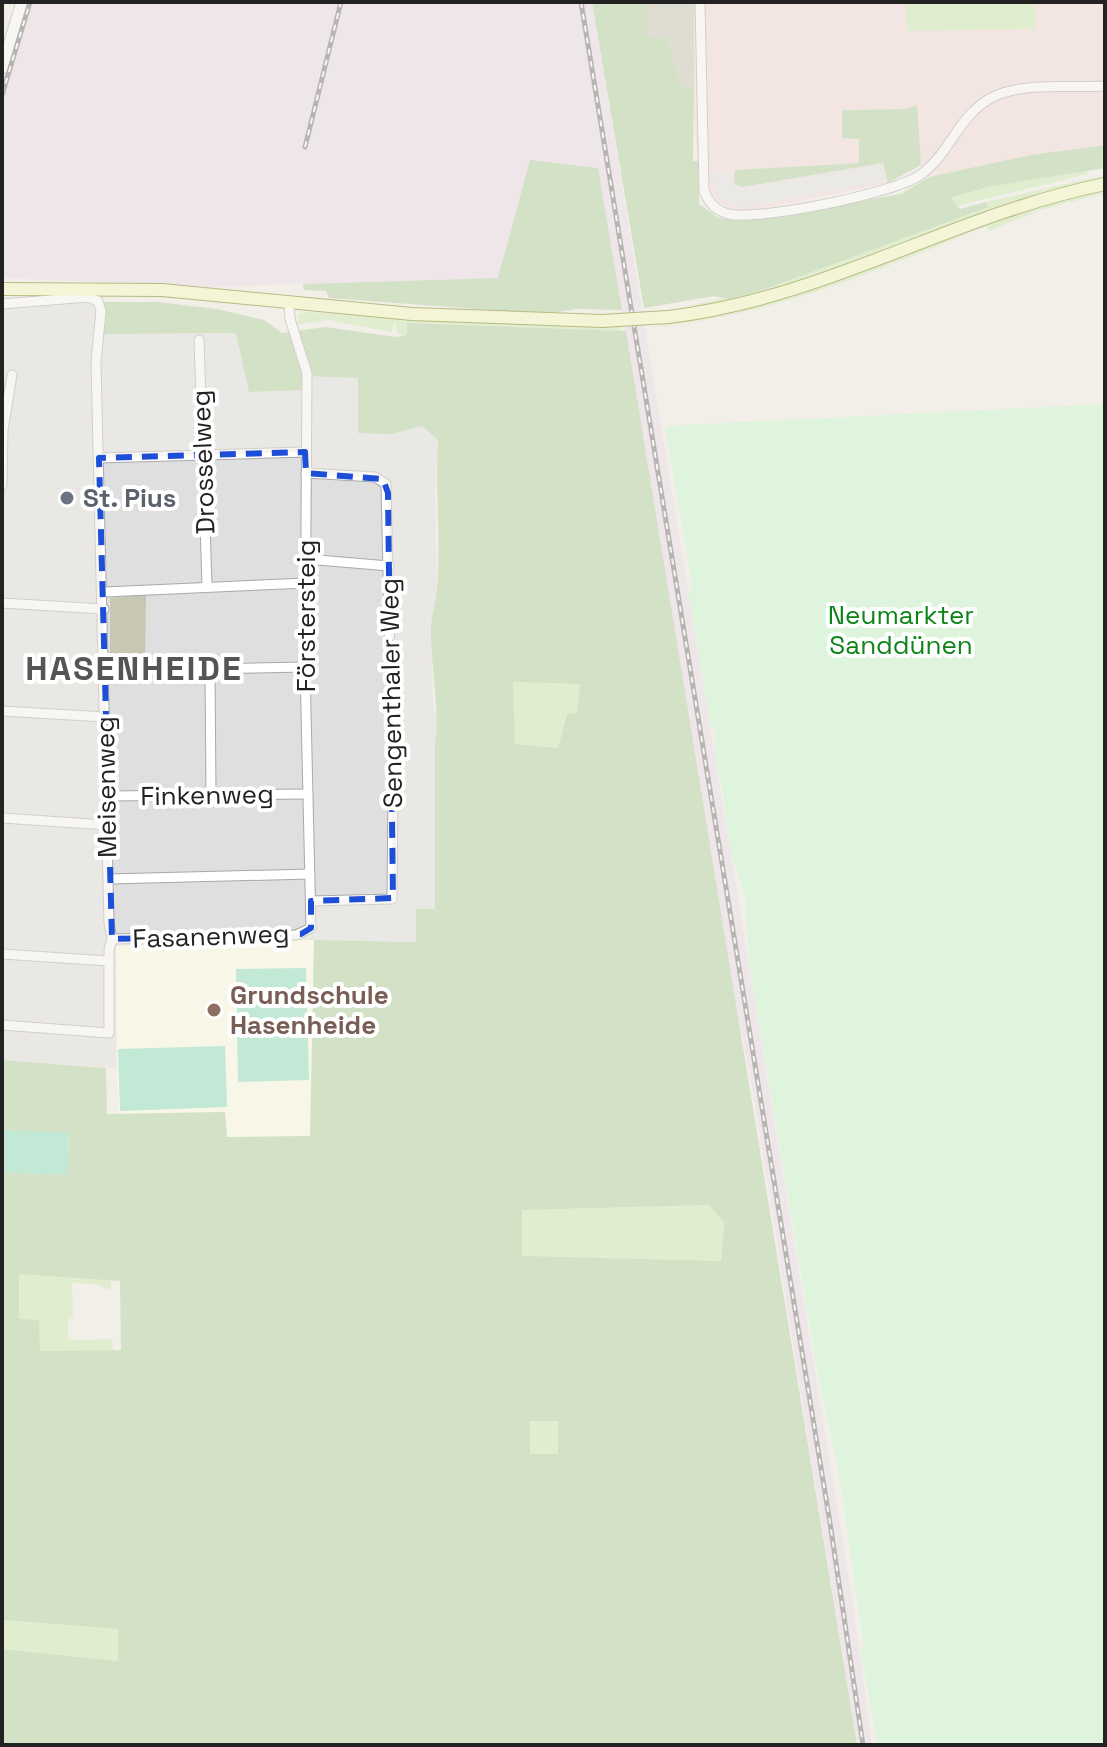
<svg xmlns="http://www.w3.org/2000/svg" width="1107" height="1747" viewBox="0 0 1107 1747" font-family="'Space Grotesk',sans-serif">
<rect width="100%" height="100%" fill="#f2efe9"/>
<path fill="#e0dfdf" d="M55,297L102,302L106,312L103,334L236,333L302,390L301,376L359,378L392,434L422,426L438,440L435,493L437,587L431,629L433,706L440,727L435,740V910L416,942L314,940L116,946V1068L2,1060V302Z"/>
<path fill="#f2dad9" d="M694,2H1105V145L1031,155L929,177L921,165L917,145V105L906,109L842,110V137L859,138V163L735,170L734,184L742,186L883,163L888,183L757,210H733L719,202L699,176L692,96Z"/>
<path fill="#ebdbe8" d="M26,2H592L853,1603L872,1745H857L754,1099L721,921L598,169L530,160L499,278L208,287L2,278V80Z"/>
<path fill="#ffffe5" d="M314,940L311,1136L227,1137L225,1112L118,1114L116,946Z"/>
<g fill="#c7c7b4">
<path d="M646,2H694V86L680,85L668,39L646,35Z"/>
<path d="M146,594L145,667L115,666L110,658V598Z"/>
</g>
<g fill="#cdebb0">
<path d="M906,2H1036V29L906,31Z"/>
<path d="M1087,171V174L957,206L950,199L988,187Z"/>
<path d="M1105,175V179C952,209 826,292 668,310L763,290L988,206L986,202Z"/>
<path d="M1105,190V193L1040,210L989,231L986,226C877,271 771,316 653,327L793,297L1016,213Z"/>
<path d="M306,312L471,323L620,327V331L408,323L407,335L397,334L396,321L391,332L329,320L296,325L299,314Z"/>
<path d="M513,682L581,684L577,713L567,714L558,748L515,744Z"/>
<path d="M710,1205L724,1222L721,1261L522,1257V1210Z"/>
<path d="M18,1274L111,1280V1291L95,1284L72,1283L73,1318L68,1319V1340L112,1339L113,1350L39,1351L19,1320Z"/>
<path d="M529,1421H558V1455H530Z"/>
<path d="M2,1620L118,1629V1661L2,1649Z"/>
</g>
<g fill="#add19e" fill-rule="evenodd">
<path d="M592,2H646V35L668,39L680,85L694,86L693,161H699V204L719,218L754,220L901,194L929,177L1031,155L1105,145V168L988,187L951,198L960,209L986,202L988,207L763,290L729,299L714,296L644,308Z"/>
<path d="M917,105L921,165L888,183L883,163L742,187L734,184L735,170L859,163V139L842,138V110L906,109Z"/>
<path d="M530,160L598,168L622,310L576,309L545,314L329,298L326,291L304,290L303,284L498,278Z"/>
<path d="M102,302H157L217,309L264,320L282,333L325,327L396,337L407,335V323L626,331L857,1745H2V1649L118,1661V1629L2,1620V1172L67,1175L69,1134L2,1130V1060L106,1068L107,1114L225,1112L227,1137L310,1136L314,940L416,942V909H435V740C441,722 430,657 431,631C431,616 436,602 437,588C441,539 435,489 438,440L422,426L392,434L358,433V378L302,376V390L249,392L236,333L103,334L106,316ZM513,682L580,684L577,713L567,714L558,748L515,744ZM709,1205L724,1222L721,1261L522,1256V1210ZM19,1274L120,1281L121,1350L40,1351L39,1320L19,1319ZM530,1421H558V1454H530Z"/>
</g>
<path fill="#c8facc" d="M1105,404V1745H878L860,1649L864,1648L840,1479L816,1365L749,963L745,895L730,850L722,788L715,760V729H711L688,590H693L665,426Z"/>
<g fill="#88e0be">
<path d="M306,968L309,1080L238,1082L236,969Z"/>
<path d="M225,1046L227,1107L120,1111L118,1049Z"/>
<path d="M2,1130L69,1133L67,1175L2,1172Z"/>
</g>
<path fill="#e2e2e2" d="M882,164L886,181L742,208L721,200L713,182L712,172H730L733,183L741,188Z"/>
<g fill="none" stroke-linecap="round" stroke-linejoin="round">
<g stroke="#a9a9a9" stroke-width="11">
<g id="minor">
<path d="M700,2L704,190C708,202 716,211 729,214C759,221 895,193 920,175C951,154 958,113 995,96C1026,82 1071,88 1105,86"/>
<path d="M2,304L88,297L98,301L101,311L96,362L109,923L112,939L109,950V1033L2,1025"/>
<path d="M199,340L207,585"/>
<path d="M99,458L305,452"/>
<path d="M306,473L375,477L386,484L393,795L392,899L311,901"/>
<path d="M2,485L3,430L12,375"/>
<path d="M306,559L389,566"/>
<path d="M104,592L306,583"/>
<path d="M2,603L104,609"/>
<path d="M210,669L211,795"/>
<path d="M106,671L305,667"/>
<path d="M2,711L105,717"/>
<path d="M107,796L308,794"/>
<path d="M2,818L107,825"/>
<path d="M108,879L310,874"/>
<path d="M112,939L296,935L311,928L305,667L307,373L290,319L289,303"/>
<path d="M2,954L109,961"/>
</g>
</g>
<g stroke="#a9a9a9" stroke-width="13">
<path id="tertiary" d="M2,68L22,2"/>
</g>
<g stroke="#707d05" stroke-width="14">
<g id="secondary">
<path d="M2,289L162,290L412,314L602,321"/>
<path d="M668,317C827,298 952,215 1105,184"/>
</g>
</g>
<use href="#minor" stroke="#fff" stroke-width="9"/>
<use href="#tertiary" stroke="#fff" stroke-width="11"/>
<use href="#secondary" stroke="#f7fabf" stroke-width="12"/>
<g stroke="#707070" stroke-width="5">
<g id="rail">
<path d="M581,2L830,1523L863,1745"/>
<path d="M2,95L30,2"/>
<path d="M305,147L341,2"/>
</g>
</g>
<use href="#rail" stroke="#fff" stroke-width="2" stroke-dasharray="6" stroke-linecap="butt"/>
<g stroke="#707d05" stroke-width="14" stroke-linecap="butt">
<path id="secondary-bridge" d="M602,321L668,317"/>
</g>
<use href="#secondary-bridge" stroke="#f7fabf" stroke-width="12"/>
</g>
<path d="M0 0H1107V1747H0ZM305,452L306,473L383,479L388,493L393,898L311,901V928L301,934L112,939L99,458Z" fill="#f2efe9" fill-opacity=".55" fill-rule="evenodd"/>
<path fill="none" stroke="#1d4ed8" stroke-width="6" stroke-dasharray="16 10" stroke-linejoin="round" d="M305,452L306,473L383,479L388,493L393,898L311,901V928L301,934L112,939L99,458Z"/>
<circle fill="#6b7280" stroke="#fff" stroke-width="3" cx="67" cy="498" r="8"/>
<circle fill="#8d6e63" stroke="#fff" stroke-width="3" cx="214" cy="1010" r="8"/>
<g text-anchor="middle" stroke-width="8" stroke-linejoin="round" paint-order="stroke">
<g font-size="26" fill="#222" stroke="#fff">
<text transform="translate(203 462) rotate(-92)" y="9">Drosselweg</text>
<text transform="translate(306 616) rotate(-90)" y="9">Förstersteig</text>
<text transform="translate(391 693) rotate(-91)" y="9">Sengenthaler Weg</text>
<text transform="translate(106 787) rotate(-91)" y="9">Meisenweg</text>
<text transform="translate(207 795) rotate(-1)" y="9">Finkenweg</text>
<text transform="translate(211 936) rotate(-2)" y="9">Fasanenweg</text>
</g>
<g font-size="26" font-weight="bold" fill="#5b616d" stroke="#fff" text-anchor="start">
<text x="83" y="507">St. Pius</text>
</g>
<g font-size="26" fill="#0c8416" stroke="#fff">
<text x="901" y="624">Neumarkter<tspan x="901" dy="30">Sanddünen</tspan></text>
</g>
<g font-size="26" font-weight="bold" fill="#785e54" stroke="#fff" text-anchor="start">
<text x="230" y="1004">Grundschule<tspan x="230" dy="30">Hasenheide</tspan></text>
</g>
<g font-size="34" font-weight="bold" letter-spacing="2" fill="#555" stroke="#fff">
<text x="134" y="680">HASENHEIDE</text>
</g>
</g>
<rect width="1107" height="1747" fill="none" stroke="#222222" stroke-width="8"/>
</svg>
